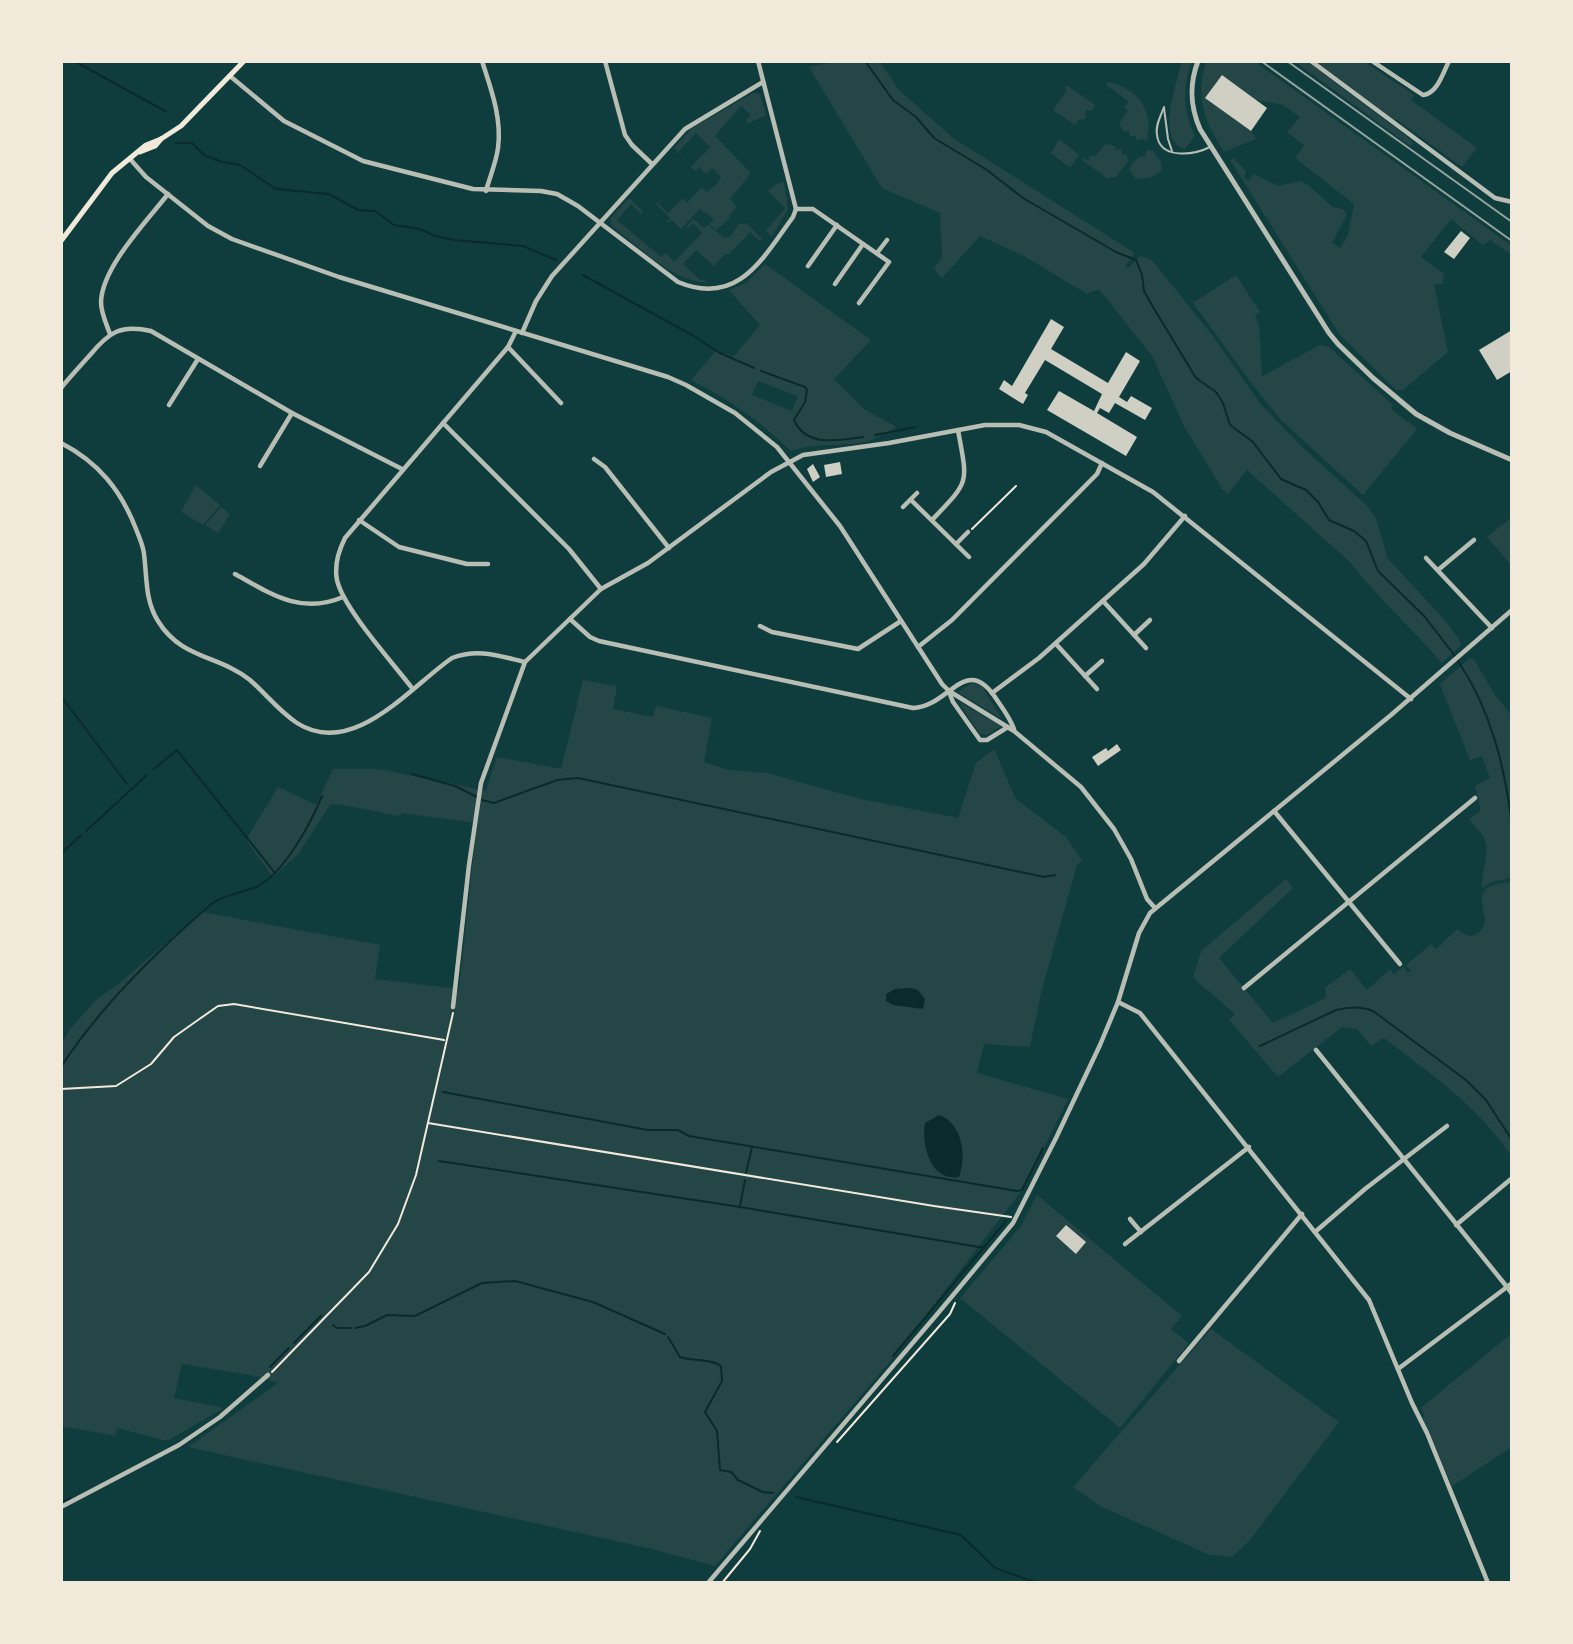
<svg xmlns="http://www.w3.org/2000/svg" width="1573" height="1644" viewBox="0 0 1573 1644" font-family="Roboto,sans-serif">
<rect width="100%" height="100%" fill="#0f3d3e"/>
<g fill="#244646" fill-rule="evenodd">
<path d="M839,61H879L899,90L953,138L1135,253L1125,266L1128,268L1140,256L1152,260L1212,335L1260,403L1298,443L1366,505L1376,518L1388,559L1443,618L1459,639L1461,645L1442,663C1413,629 1378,599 1351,563L1247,470L1228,494L1223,490L1185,428L1152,356L1099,289L1087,294L1024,256L980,236L942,278L934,269L942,257L940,213L882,188L809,67Z"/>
<path d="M1182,61H1192C1182,89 1183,110 1195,136L1185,149C1155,141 1177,82 1182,61Z"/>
<path d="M1206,61H1254L1512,246V255L1490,240L1483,245L1451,219L1421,257L1444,274L1442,284L1434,285L1448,352L1403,390H1396L1340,335L1230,160L1233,158L1246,171L1244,176L1248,181L1254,174L1278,186L1301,181L1307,184L1333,207L1342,209L1347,214L1332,243L1340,248L1348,235L1354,204L1295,158L1304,145L1287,132L1300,117L1283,105L1256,100L1222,75L1206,98L1251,131L1256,139L1224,152C1204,120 1195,100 1206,61Z"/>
<path d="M1294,61H1307L1406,136L1412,141V147Z"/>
<path d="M1315,61H1363L1414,95L1411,100L1477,148L1462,167L1396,119L1394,121Z"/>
<path d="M1108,82C1139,89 1154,111 1147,141L1142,139L1136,140L1135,136H1130L1129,131L1124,132L1119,123L1128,110L1124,107L1129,102L1109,87L1106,85Z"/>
<path d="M1067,85L1095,105L1092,111L1086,110L1085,119L1078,120L1075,125L1053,110L1067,90L1065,88Z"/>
<path d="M753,93L760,94L766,115L749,123L746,120L751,115L741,106L715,136L751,173L730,199L737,207L729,216L730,218L716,230L709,224L714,219L700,209L681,229L672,220L668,223L667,222L670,218L656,204L664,196L658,203L668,213L683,198L687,203L702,187L707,192L717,184L721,177L712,168L706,174L699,167L695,171L691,167L710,147L696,133L679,151L682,156L674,148L691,129Z"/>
<path d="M1059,139L1079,155L1070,168L1051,153Z"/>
<path d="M1105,144L1115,146L1116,150L1121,149L1122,155L1127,154L1128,161L1116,177L1107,178L1082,160V158L1088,161L1091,155L1095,157Z"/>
<path d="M1147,150L1153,151L1161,162L1162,171L1151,177L1136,179L1129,169L1137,158L1145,156Z"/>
<path d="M784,182L788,209L772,236L766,231L785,208L768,191L776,184Z"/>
<path d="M629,198L643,211L641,214L631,204L617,220L661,257L666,253L674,262L702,233L693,223L688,228L686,227L693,219L704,228L708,225L725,238L731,236L739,224L746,223L762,239L760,241L750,232L728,255L726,253L714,266L696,250L683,264L700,280H705L706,283C672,281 637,245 611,225V218Z"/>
<path d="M765,264L871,340L834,379L865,410L897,427C887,432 876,439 866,442C839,447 818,442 791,451C761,422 729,399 691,380L716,351L734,356L760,325L729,290L746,283ZM758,381L798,396L792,411L752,395Z"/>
<path d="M1236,275L1260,312L1255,316L1259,326L1262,376L1320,345L1329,347L1393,405L1391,409L1417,429L1363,495L1281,420L1249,380L1193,303Z"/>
<path d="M196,485L220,505L203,525L181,512Z"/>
<path d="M221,507L230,514L218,533L205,525Z"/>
<path d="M1512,517V566L1487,537Z"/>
<path d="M1470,658L1475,661L1495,695L1512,716V878L1495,881L1481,888L1487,850L1484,837L1469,819L1481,810L1475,786L1490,778L1482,756L1470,760L1440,684Z"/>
<path d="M583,680L617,686L613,709L653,717L656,706L712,718L704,762L729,770L767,773L861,799L958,818L976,763L994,749L1016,799L1066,837L1082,860L1077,865L1041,993L1030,1047L984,1044L977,1073L1068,1099L1026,1185L894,1357L715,1566L648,1548L188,1447L278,1383L260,1377L182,1364L174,1398L224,1408L167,1441L117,1428L115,1436L61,1426V1045L70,1029L97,999L117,985L202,912L380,945L375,979L459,989L477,823L402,813L399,816L338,804L330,805L298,854L273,877L246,840L278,787L316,805L333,769H379L486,791L497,757L561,769Z"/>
<path d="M972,683L982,687L1002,719L958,692Z"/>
<path d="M958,701L1001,726L987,735L980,734Z"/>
<path d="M1286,879L1293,888L1219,958L1273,1023L1326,998L1325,988L1350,969L1367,990L1390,969L1394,974L1403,967L1408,973L1411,971L1406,965L1431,944L1436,949L1457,929C1464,934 1470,939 1478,933C1494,922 1475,902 1485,890C1490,883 1504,883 1512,882V1157C1480,1108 1430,1073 1384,1038L1371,1046L1357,1029L1342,1027L1278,1077L1229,1020L1235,1014L1193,978L1201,951Z"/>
<path d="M1037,1195L1182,1316L1171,1329L1189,1343L1120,1428L960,1298L1021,1226Z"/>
<path d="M1211,1329L1339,1422L1250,1540L1232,1557L1210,1555L1100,1506L1073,1487Z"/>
<path d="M1512,1333V1447L1452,1486L1423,1419L1424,1415L1421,1408Z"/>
</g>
<g fill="#0a2a2b">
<path d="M911,988L918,990L925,999L923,1009L893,1005L886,1001V994L895,989Z"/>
<path d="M939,1115C962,1123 967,1155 959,1177C931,1182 921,1145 925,1123Z"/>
</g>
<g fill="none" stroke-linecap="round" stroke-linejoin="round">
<g stroke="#0a2a2b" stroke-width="2">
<path d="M74,61L165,111"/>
<path d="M865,61L893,100L916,117L934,138L987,170L1023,198L1116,252L1136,260L1142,275L1144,291L1153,307L1196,378L1216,392L1223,403L1230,425L1253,442L1281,479L1306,490L1318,502L1329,520L1354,531L1366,541L1378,571L1425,617L1455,656"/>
<path d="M176,143H192L204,155L222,162L240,165L276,189L329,194L358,210L375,211L394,225L420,229L435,236L454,240L523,246L556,260"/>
<path d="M583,275L692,335L720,353L754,368"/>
<path d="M761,371L805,387L807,390L805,402L794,420C806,448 839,440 863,437"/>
<path d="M875,435L916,427"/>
<path d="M1458,661C1491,710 1505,767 1512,826"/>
<path d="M61,696L127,784"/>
<path d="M154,769L177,750L275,873"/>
<path d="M412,774L455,786L477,797"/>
<path d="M482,800L494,803L557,780L578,778L1044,877L1055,875"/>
<path d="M86,831L147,775"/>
<path d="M61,854L81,835"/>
<path d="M1260,1046L1336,1010C1348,1007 1361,1006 1373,1011L1466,1080L1486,1100L1512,1140"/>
<path d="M61,1067C99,1008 156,952 209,906C221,895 243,893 258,886C284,873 311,823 322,796"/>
<path d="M443,1092L648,1130H678L689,1136L1017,1191L1022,1190L1043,1148"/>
<path d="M439,1161L740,1207L985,1248"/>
<path d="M746,1173L752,1147"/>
<path d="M740,1206L745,1180"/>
<path d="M333,1325L337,1328H351"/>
<path d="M355,1328L365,1326L387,1315L415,1316L482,1283L515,1281L593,1302L665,1334"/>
<path d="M668,1337L680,1357C694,1362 709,1358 721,1366L722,1381L705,1412L717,1431L720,1470L731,1472L738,1480L763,1492L773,1493"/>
<path d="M294,1343L321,1316"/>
<path d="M893,1356L1006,1221"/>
<path d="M270,1367L289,1348"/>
<path d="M796,1497L961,1535L995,1568L1037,1583"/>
<path d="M61,1503L71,1498"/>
</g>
</g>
<g fill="#cfcfc3">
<path d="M1222,75L1267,108L1251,131L1205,98Z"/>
<path d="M1461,231L1470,238L1454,259L1444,252Z"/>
<path d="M1051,319L1064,327L1051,349L1108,383L1126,352L1140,361L1119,397L1127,402L1131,396L1152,408L1145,420L1115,403L1109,413L1100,408L1097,413L1137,437L1126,456L1047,410L1059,391L1094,411L1102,394L1045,360L1025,393L1028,395L1023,404L999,389L1004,380L1012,386Z"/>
<path d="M1512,330V371L1497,380L1479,350Z"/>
<path d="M840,462L842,474L826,477L824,465Z"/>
<path d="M813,464L820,477L813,482L807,469Z"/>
<path d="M1117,744L1121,750L1098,766L1092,757L1106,748L1108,751Z"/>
<path d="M1066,1225L1086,1242L1076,1254L1056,1236Z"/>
</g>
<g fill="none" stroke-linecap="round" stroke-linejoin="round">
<g stroke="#f1e9da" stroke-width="2">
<path d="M972,529L1016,486"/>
<path d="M61,1089L116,1086L151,1064L174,1037L198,1020L218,1006L234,1004L444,1040"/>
<path d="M428,1123L934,1206L1011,1217"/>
<path d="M272,1372L369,1272L398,1224L416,1175L453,1013"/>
<path d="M837,1442L950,1314L955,1303"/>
<path d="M722,1583L750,1549L760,1531"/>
</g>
<g stroke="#b8beb3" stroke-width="2">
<path d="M1164,107C1161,116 1155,125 1157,135C1160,160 1194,155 1210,147"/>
<path d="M1164,108L1168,139L1172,151"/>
</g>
<g stroke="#b8beb3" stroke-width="4.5">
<path d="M482,61C491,89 502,118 498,148C496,163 490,176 486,191"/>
<path d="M605,61L625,135L632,145L652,164"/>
<path d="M1311,61L1495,198L1512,202"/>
<path d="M1372,61L1423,95C1437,94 1443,73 1449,61"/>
<path d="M230,76L284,121L363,161L473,189L541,191L557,194L578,206L678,282C738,307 763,258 793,217L796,209L758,61"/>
<path d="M130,159L146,177L208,226L232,239L339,277L668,377L686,385L735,413L777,447L840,526L942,684L949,691L1014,731L1081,787L1114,829L1131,859L1147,899L1155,908"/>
<path d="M796,209H813L889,262L859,303"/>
<path d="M877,253L887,240"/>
<path d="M808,266L837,225"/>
<path d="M835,284L863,244"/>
<path d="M522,333L536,301L552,276L685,129L763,82"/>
<path d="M110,334C106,323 101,313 101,302C102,267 147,221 168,194"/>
<path d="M508,347L561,403"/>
<path d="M61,388C70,377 80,366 90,355C109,332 121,324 151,331L292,413L402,469"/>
<path d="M169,405L198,359"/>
<path d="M443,423L569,549L601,589"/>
<path d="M61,443C98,462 121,490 136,529C139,537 143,545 144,554C147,577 145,601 158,621C181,659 219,655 250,680C266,694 279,711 297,723C353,759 410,687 452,658C478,648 499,656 525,662"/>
<path d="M594,459L605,467L669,548"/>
<path d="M260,466L292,413"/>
<path d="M911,500L969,557"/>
<path d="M903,507L917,493"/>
<path d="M359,520L399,547L467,564H488"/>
<path d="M932,520C970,480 968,485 958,430"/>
<path d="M956,544L968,532"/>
<path d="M1426,558L1492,628"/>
<path d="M1438,570L1474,540"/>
<path d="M235,574C271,594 301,615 343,597"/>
<path d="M1103,601L1146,648"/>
<path d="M570,619L590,637L599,641L913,708C950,707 966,651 997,700C1003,709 1010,718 1014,729"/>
<path d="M760,626L772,632L858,649L901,621"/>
<path d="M1134,635L1150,620"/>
<path d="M1056,644L1097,689"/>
<path d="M918,647L952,620L1097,474L1102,463"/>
<path d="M1085,676L1102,661"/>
<path d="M412,688C393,663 343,608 337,580C334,565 338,552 345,538L508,347L516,331"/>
<path d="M949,692L953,702L980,740H987L1008,727"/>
<path d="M992,693L1039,658L1144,564L1185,516"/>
<path d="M1274,811L1400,964"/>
<path d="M1244,988L1475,798"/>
<path d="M1118,1002L1140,1013L1369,1300L1412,1403L1427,1433L1488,1583"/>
<path d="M453,1007L469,865L481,783L525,662L601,589L648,563L771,472L803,455L889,443L985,425H1019L1046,432L1153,492L1411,699"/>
<path d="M1316,1050L1507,1287L1398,1369"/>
<path d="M1130,1219L1141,1232"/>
<path d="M1456,1225L1511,1179"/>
<path d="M1315,1232L1365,1189L1447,1126"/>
<path d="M1125,1244L1249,1147"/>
<path d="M1512,1283L1507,1287L1512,1294"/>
<path d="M1179,1361L1302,1214"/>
<path d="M61,1507L179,1445L220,1417L268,1375"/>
<path d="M708,1583L939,1312L1013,1223L1056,1138L1100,1045L1118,1002L1139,933L1150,913L1391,715L1512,610"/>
</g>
<path stroke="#b8beb3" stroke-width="5" d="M1198,61C1189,85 1190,106 1200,129L1329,333L1338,344L1373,378L1416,414L1450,433L1512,460"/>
<g stroke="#f1e9da" stroke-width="5">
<path d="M140,152L155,146L161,139"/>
<path d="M61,241L112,173L146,145L161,139L181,126L244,61"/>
</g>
<g stroke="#97a49c" stroke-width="2">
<path d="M1261,61L1512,241"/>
<path d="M1287,61L1512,222"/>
</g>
</g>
<rect width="1573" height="1644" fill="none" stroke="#f1e9da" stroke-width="126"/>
</svg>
